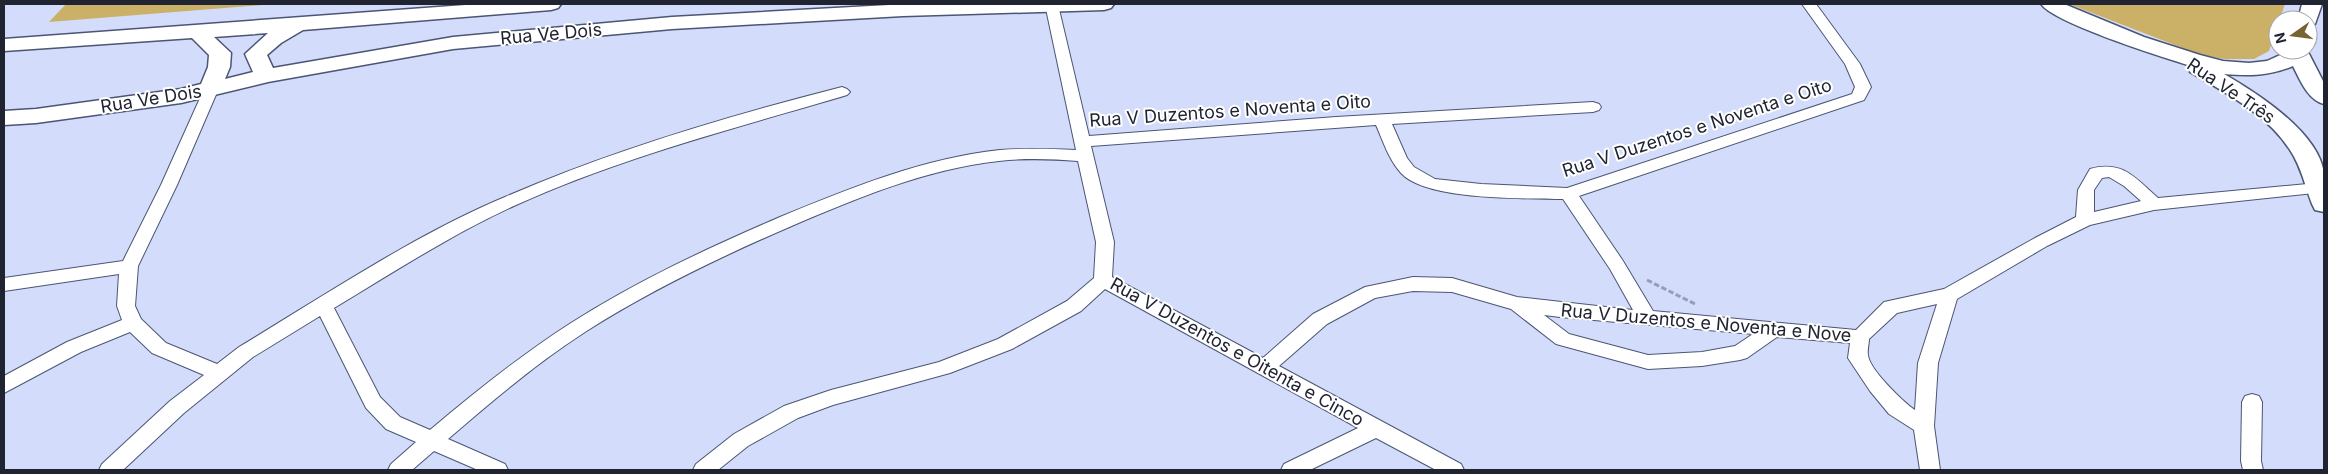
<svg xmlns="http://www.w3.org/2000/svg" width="2328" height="474" viewBox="0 0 2328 474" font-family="Inter,sans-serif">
<rect width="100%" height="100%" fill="#d3ddfb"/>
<g fill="#cab167">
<path d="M66,4H275L49,22Z"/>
<path d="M2069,4H2285L2269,51L2254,59H2224L2198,54Z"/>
</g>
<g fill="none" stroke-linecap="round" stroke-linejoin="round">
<g stroke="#4b5574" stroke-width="2">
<g id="minor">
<path d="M1045,4L1058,5L1089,136L1336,117L1593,102L1599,104L1601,107L1599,110L1593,112L1392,124L1407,158L1414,167L1435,179L1481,184L1567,188L1852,94L1855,87L1845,64L1802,4H1816L1860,64L1871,87L1864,100L1579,196L1623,261L1653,311L1856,330L1884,302L1944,289L2035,238L2076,217L2078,190L2090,169C2123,160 2135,178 2158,198L2318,183L2324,185V192L2154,210L2090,225L2047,246L1957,299L1938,363L1934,426L1940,470H1920L1914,430L1889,414L1870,391L1848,358L1850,343L1777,337L1747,358L1740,360L1702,366L1648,369L1556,344L1511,309L1452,292L1413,291L1375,298L1327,324L1279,366L1461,464L1464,470H1436L1376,438L1310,470H1281L1284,464L1358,428L1105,289L1081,311L1012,349L950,373L833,405L798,418L748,446L718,470H693L696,464L734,434L784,406L831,390L939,362L998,339L1067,301L1094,278L1096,242L1078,161C1052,159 1025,158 999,161C925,169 855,199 787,228C718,258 649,291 585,332C537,363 492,401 448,439L505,464L508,470H478L434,451L412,470H388L391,464L416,442L386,429L366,408L320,316L253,357L184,413L123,470H99L102,464L170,401L204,375L152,353L130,332L81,352L4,393V376L67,342L122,320L117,306L119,274L4,291V278L123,261L161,185L205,87H215L218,90L177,185L138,266L135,306L141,319L166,343L217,364L239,347C324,296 414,235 505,197C613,150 728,116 842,87L847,89L850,92L847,95C736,128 622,157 516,205C452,234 394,272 334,308L380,397L400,417L430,430C475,392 521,355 571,323C637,281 708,248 780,217C850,188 924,158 1000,150C1025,148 1051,149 1076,150ZM1376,125C1383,141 1389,160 1401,173C1426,201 1526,198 1563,199L1610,269L1633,310L1517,297L1452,278L1413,277L1365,287L1313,314L1263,358L1112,277L1114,242L1091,146ZM2109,177L2124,186L2141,201L2094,212V190L2102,178ZM1937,304L1918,363L1915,410C1903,402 1869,369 1868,355C1867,350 1869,344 1869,339L1897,313ZM1544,315L1560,317L1753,334L1735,346L1702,352L1648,355L1569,334Z"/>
<path d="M2252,394L2259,396L2262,402L2261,461L2263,470H2243L2241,461L2242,402L2245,396Z"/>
</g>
</g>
<g stroke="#4b5574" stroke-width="3">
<g id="secondary">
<path d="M479,4H561L558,8L551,10L303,30L281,43L267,55L273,68L453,37L672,17L907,4H1114L1111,8L1104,10L903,16L672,29L453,49L268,82L181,103L36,123L4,125V111L36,109L181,89L201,84L208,67L209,55L192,38L4,51V39ZM268,33L245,54L253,72L225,79L230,67L231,53L214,37Z"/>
<path d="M2041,4H2064L2144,37L2200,55L2223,61L2249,63L2267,61L2291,50H2307L2324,83V104C2308,100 2300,80 2293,66C2270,76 2249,76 2224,74C2257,93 2318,132 2324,173C2326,185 2324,200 2324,212L2315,210L2312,204C2305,186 2301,166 2290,150C2267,114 2226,93 2190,72L2188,65C2162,57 2054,23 2041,4Z"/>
<path d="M2302,4H2322L2315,24L2308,26V20H2298Z"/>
</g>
</g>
<path stroke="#969eb7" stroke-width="3" stroke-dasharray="5.5 2.5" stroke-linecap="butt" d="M1647,280L1695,304"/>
<use href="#minor" fill="#fff" fill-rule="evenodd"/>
<use href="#secondary" fill="#fff" fill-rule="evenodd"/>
</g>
<g text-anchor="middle" stroke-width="4" stroke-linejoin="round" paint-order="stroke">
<g font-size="18" fill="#202431" stroke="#fff">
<text transform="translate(551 34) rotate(-5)" y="6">Rua Ve Dois</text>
<text transform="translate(2231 91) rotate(34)" y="6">Rua Ve Três</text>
<text transform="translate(151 99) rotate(-9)" y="6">Rua Ve Dois</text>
<text transform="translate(1230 111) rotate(-4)" y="6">Rua V Duzentos e Noventa e Oito</text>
<text transform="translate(1697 128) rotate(-18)" y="6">Rua V Duzentos e Noventa e Oito</text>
<text transform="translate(1706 323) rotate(5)" y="6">Rua V Duzentos e Noventa e Nove</text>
<text transform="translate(1237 352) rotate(29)" y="6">Rua V Duzentos e Oitenta e Cinco</text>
</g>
</g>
<rect width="2328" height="474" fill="none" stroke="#202431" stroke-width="10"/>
<g transform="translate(2293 35) rotate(256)"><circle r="24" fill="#ffffff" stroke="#a6a7ad"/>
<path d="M0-4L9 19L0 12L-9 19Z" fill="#766533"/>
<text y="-8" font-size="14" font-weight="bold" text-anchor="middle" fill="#202431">N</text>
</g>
</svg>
